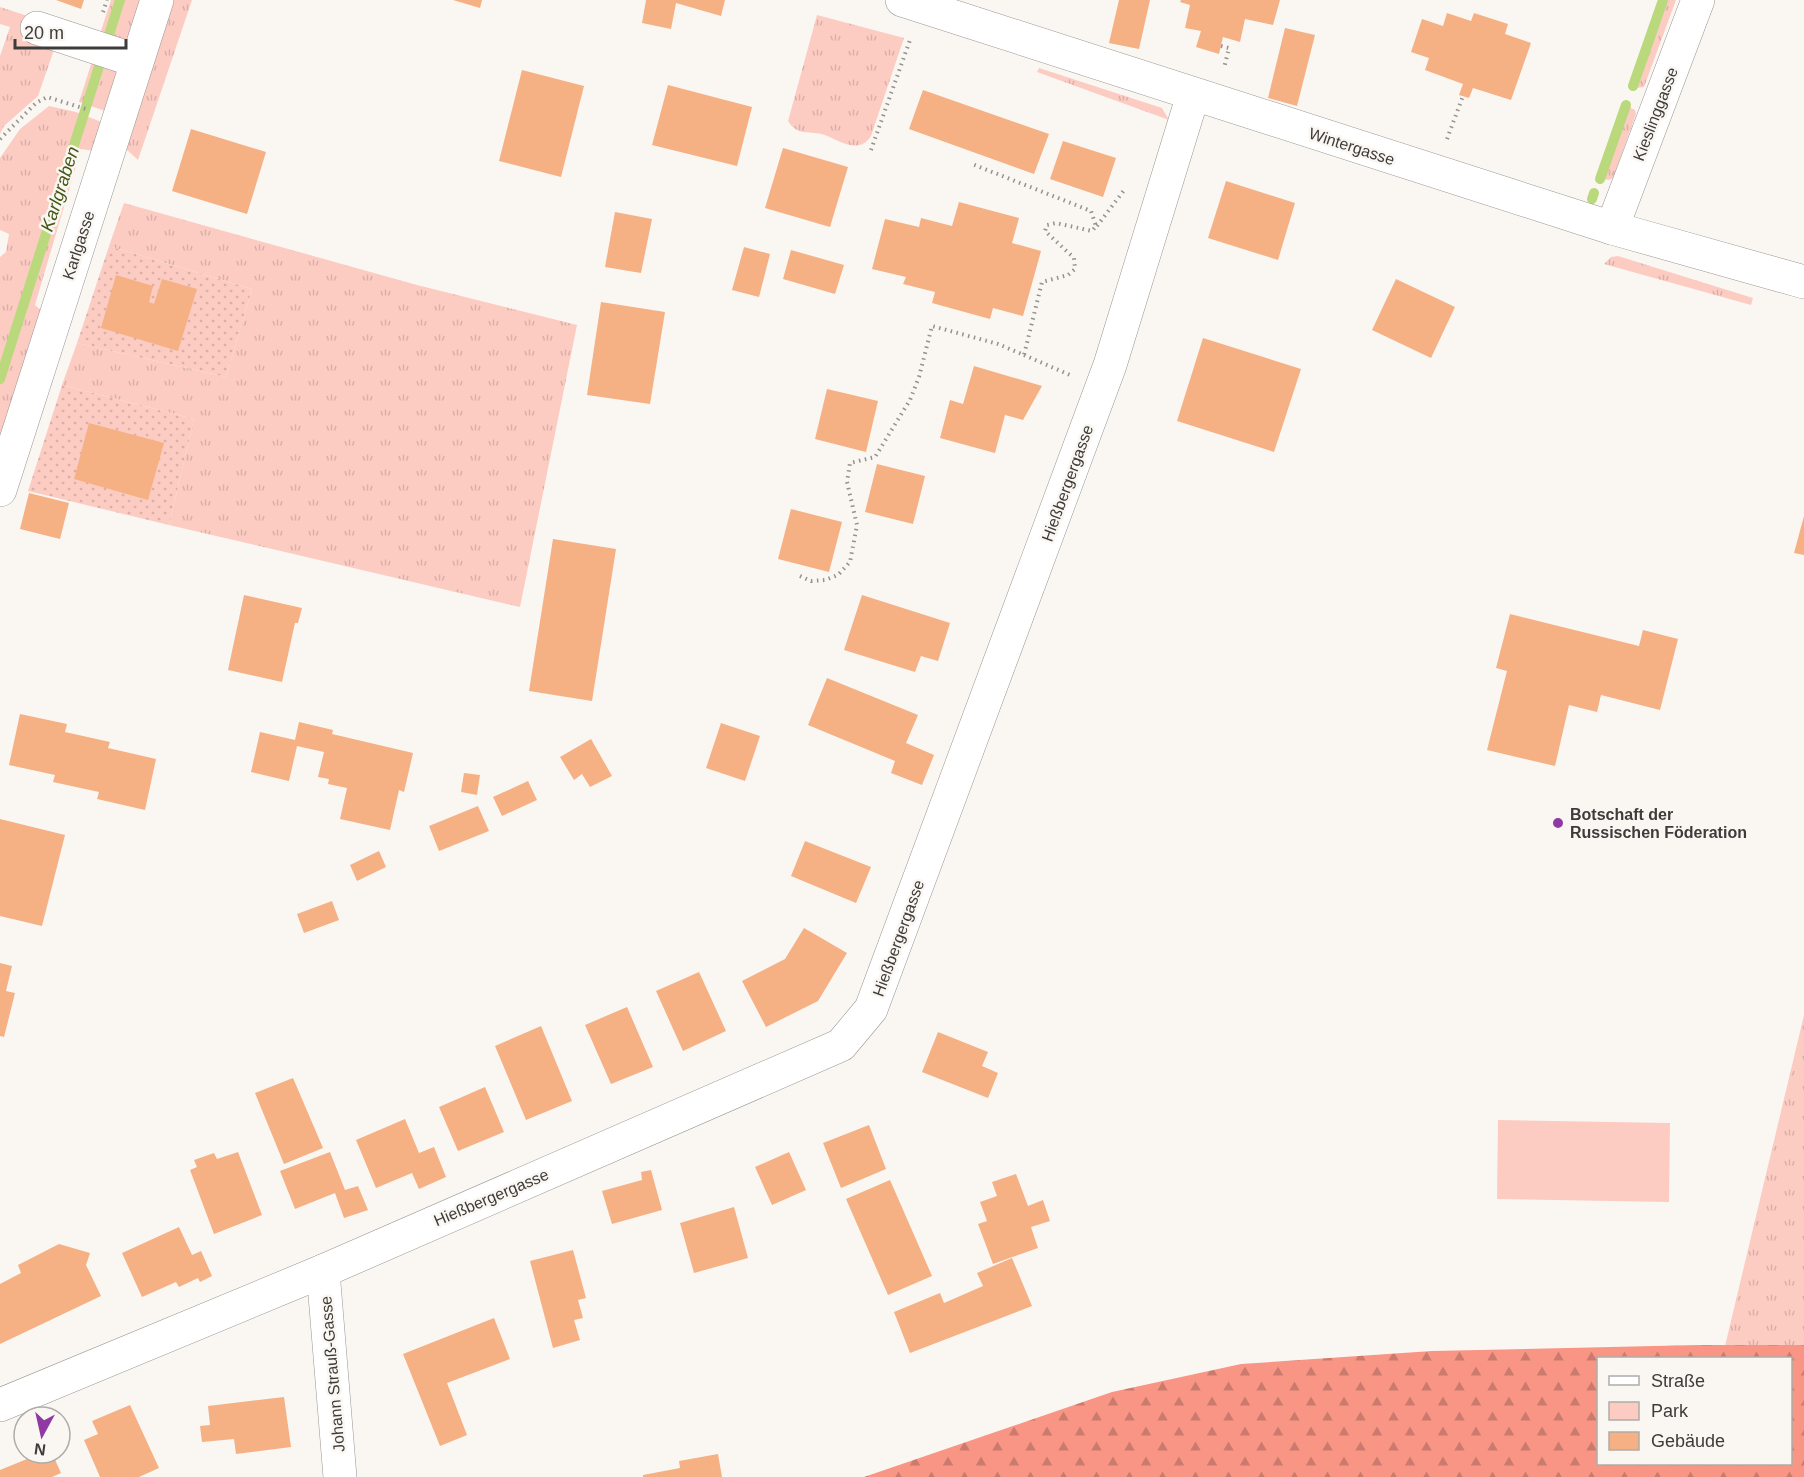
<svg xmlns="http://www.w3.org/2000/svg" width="1804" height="1477" viewBox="0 0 1804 1477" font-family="Arial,sans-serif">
<defs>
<pattern id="grass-tufts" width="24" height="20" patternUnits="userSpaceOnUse" patternTransform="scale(1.5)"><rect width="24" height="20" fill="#fcccc3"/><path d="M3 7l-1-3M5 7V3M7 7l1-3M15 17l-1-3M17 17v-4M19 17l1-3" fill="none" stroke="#d9b0a8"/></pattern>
<pattern id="forest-firs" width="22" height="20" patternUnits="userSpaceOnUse" patternTransform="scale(1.5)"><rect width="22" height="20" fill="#f99584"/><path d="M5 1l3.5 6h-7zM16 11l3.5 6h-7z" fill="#cb7b6d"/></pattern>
<pattern id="garden-dots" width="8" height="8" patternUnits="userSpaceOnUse" patternTransform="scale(1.5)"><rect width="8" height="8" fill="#fcccc3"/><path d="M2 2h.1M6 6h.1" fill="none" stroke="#d9b0a8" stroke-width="1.8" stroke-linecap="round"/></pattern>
</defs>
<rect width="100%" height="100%" fill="#faf7f3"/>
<g fill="url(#grass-tufts)">
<path d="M111,0H141L126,45L98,40Z"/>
<path d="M170,0H192L138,160L126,149Z"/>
<path d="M1659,0H1676L1644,87L1637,88L1630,85Z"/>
<path d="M0,7L40,20L56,44L38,96L4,126L0,134V56L10,27L0,24Z"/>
<path d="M817,15L904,38L871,136C859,155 840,141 825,135C810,130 798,137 788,121Z"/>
<path d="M94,55L121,72L105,111L79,102Z"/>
<path d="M1039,68L1162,108L1169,120L1037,72Z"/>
<path d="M1623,104L1635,110L1636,114L1613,178L1609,180L1597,178Z"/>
<path d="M49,106L76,112L104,123L94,151L81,149L35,305L43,312L0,447V257L6,252L9,234L0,230V158L20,129Z"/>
<path d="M124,203L417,285L577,325L520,607L169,525L194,419L62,385L77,343L226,377L252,289L109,246Z"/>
<path d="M1618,256L1753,298L1751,305L1604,264L1611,257Z"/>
<path d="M1804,1015V1345L1725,1346Z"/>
</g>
<path fill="url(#forest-firs)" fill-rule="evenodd" d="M1698,1345H1804V1477H864L1112,1392L1241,1364L1432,1351ZM1598,1358H1790V1464H1598Z"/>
<path fill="#fcccc3" d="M1498,1120L1670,1123L1669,1202L1497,1199Z"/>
<g fill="url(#garden-dots)">
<path d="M109,246L252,289L226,377L77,343Z"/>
<path d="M62,385L194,419L169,525L28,491Z"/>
</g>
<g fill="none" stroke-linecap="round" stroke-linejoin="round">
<g stroke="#b9d97c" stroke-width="10">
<path d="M1633,86L1663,0"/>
<path d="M1600,179L1626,105"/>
<path d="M1592,199L1594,193"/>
<path d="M0,379L120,0"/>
</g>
</g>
<g fill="#f5b084">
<path d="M56,0H84L81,9Z"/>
<path d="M453,0H482L480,8Z"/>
<path d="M646,0H725L721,16L676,3L671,29L642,23Z"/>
<path d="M1119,0H1150L1139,49L1109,43Z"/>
<path d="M1181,0H1280L1273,25L1245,19L1240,42L1223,37L1219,54L1196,47L1201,31L1185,28L1190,5L1180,2Z"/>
<path d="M1447,13L1471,21L1474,13L1508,24L1505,34L1531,43L1511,100L1473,88L1469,98L1459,95L1463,84L1425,70L1429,58L1411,52L1422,19L1443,26Z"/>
<path d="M1285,28L1315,35L1297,106L1268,98Z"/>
<path d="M522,70L584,86L561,177L499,161Z"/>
<path d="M668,85L752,107L737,166L652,145Z"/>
<path d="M923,90L1049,134L1034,174L909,129Z"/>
<path d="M191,129L266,152L247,214L172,191Z"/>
<path d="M1063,141L1116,158L1103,197L1050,179Z"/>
<path d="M783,148L848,167L830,227L765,208Z"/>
<path d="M1226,181L1295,203L1278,260L1208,238Z"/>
<path d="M959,202L1019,218L1012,243L1041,251L1023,316L993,308L990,319L932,303L935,292L903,284L906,277L872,269L885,219L919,227L921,218L952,226Z"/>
<path d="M615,212L652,219L641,273L605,267Z"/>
<path d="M744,247L770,254L759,297L732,290Z"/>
<path d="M791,250L844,265L835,294L783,279Z"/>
<path d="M116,275L153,286L149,302L154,304L162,279L197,289L178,351L101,328Z"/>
<path d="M1396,279L1455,307L1431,358L1372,330Z"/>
<path d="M601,302L665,312L650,404L587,395Z"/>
<path d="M1203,338L1301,369L1274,452L1177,421Z"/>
<path d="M974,366L1042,386L1023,420L1005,415L995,453L940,438L950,400L963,404Z"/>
<path d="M827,389L878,401L866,452L815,439Z"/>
<path d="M89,423L164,443L148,500L74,479Z"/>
<path d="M877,464L925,476L913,524L865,512Z"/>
<path d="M29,493L69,503L60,539L20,529Z"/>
<path d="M791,509L842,522L829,572L778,559Z"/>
<path d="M1804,516V555L1794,553Z"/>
<path d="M553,539L616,549L592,701L529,691Z"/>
<path d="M244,595L302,608L298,623H295L282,682L228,670Z"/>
<path d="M862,595L950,623L938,661L921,656L915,672L844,650Z"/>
<path d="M1510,614L1639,646L1643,630L1678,639L1660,710L1601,695L1597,712L1569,705L1555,766L1487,750L1507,671L1496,668Z"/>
<path d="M827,678L918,715L906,743L934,755L922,785L891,773L895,761L808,725Z"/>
<path d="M20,714L67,724L65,732L110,742L108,748L156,759L145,810L97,799L99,792L53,782L55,775L9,765Z"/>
<path d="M299,722L333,730L332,734L413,753L404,792L399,790L390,830L340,819L347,788L328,784L329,779L318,777L324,752L297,746L289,781L251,772L260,732L295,740Z"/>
<path d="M721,723L760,736L745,781L706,768Z"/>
<path d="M591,739L612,776L590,787L582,774L574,780L560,757Z"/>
<path d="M464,773L480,775L477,795L461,792Z"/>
<path d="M528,781L537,800L502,816L493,797Z"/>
<path d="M478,806L489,831L439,851L429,826Z"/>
<path d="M0,819L65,835L42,926L0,916Z"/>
<path d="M805,841L871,867L856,903L791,876Z"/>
<path d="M379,851L386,867L357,881L350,865Z"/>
<path d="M332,901L339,920L304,933L297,914Z"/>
<path d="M804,928L847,953L818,1001L766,1027L742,981L785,959Z"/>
<path d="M0,963L12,966L6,991L15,993L4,1037L0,1036Z"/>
<path d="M699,972L726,1031L683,1051L656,991Z"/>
<path d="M627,1007L653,1067L611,1084L585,1025Z"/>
<path d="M541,1026L572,1101L526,1120L495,1046Z"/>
<path d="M938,1032L988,1052L982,1066L998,1073L988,1098L922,1072Z"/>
<path d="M293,1078L323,1148L284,1164L255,1093Z"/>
<path d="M485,1087L504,1132L458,1151L439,1107Z"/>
<path d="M405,1119L419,1153L434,1147L446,1177L419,1189L412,1173L376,1188L356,1140Z"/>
<path d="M869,1125L886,1169L841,1188L823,1143Z"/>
<path d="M238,1152L262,1215L214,1234L190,1170L197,1167L194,1160L214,1153L217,1159Z"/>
<path d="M330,1152L345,1190L358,1186L368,1210L344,1218L335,1193L295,1209L280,1171Z"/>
<path d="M789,1152L806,1190L772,1205L755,1167Z"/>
<path d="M651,1170L662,1210L612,1224L602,1191L642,1180L641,1172Z"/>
<path d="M1016,1174L1028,1206L1043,1200L1050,1221L1031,1227L1038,1248L993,1264L978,1224L987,1221L980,1202L997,1196L992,1182Z"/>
<path d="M890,1180L932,1276L888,1295L846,1199Z"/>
<path d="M734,1207L748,1258L694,1273L680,1223Z"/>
<path d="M179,1227L192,1255L201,1251L212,1276L200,1282L198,1278L179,1287L176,1282L142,1297L122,1253Z"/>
<path d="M59,1244L90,1253L86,1265L101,1296L0,1344V1284L21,1273L18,1265Z"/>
<path d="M573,1250L586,1298L578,1300L583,1318L574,1320L580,1340L553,1348L530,1261Z"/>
<path d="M1012,1258L1032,1306L910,1353L894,1312L940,1293L944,1303L983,1286L977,1273Z"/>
<path d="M494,1318L510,1359L447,1383L467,1435L440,1446L403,1354Z"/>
<path d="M284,1397L291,1447L236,1454L234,1439L202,1442L200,1426L210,1425L208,1406Z"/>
<path d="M130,1405L159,1468L139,1477H100L84,1440L98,1434L92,1421Z"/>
<path d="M24,1453H52L61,1473L52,1477H0V1470L27,1459Z"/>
<path d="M718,1454L722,1477H643V1475L680,1468L679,1461Z"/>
</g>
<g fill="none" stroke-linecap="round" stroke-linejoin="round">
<g stroke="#999793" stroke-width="34">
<g id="minor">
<path d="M902,0L1612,228L1804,282"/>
<path d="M37,28L137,61"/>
<path d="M1612,228L1698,0"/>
<path d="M0,490L157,0"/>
<path d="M323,1271L340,1477"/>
<path d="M0,1405L323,1271L841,1045L871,1009L1110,365L1193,95"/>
</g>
</g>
<g stroke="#94928f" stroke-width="4" stroke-dasharray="1.5 4.5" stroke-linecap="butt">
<path d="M103,12L107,0"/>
<path d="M1221,46L1229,48L1224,68"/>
<path d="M0,139L36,103L47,97L86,109"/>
<path d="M1447,139L1463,96"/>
<path d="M871,150L910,40"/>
<path d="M1097,226L1125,189"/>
<path d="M1024,355L1070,375"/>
<path d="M800,576L811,581L825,580L838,575L850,562L857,525L847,482L850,463L875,457L910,400L919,377L932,326L998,344L1024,355L1042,282L1068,275L1075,269L1074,258L1045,231L1047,225L1056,223L1092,231L1096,226L1091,211L972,164"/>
</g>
<use href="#minor" stroke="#fff" stroke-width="33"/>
</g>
<circle fill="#9039a5" stroke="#faf7f3" stroke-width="2" cx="1558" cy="823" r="6"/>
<g text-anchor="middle" stroke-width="5" stroke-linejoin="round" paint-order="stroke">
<g font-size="16" fill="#3d3c3a" stroke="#faf7f3">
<text transform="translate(1655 114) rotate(-69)" y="6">Kieslinggasse</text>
<text transform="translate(1352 146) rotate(18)" y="6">Wintergasse</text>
<text transform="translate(78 245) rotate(-72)" y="6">Karlgasse</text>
<text transform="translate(1067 483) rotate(-70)" y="6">Hießbergergasse</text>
<text transform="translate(898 938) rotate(-70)" y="6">Hießbergergasse</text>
<text transform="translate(491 1197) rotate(-23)" y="6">Hießbergergasse</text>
<text transform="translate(332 1374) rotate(-95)" y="6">Johann Strauß-Gasse</text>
</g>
<g font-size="16" font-weight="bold" fill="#3d3c3a" stroke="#faf7f3" text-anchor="start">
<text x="1570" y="820">Botschaft der<tspan x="1570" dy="18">Russischen Föderation</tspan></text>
</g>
<g font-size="18" font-style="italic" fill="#445816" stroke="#faf7f3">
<text transform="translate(60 189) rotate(-72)" y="6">Karlgraben</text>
</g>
</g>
<rect x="1597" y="1357" width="195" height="108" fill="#faf7f3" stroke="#aeaca9" stroke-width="1.5"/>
<rect x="1609" y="1376" width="30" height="9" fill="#ffffff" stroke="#aeaca9" stroke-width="1.5"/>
<text x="1651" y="1387" font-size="18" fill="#3d3c3a">Straße</text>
<rect x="1609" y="1402" width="30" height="18" fill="#fcccc3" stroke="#aeaca9" stroke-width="1.5"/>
<text x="1651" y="1417" font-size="18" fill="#3d3c3a">Park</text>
<rect x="1609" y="1432" width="30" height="18" fill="#f5b084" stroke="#aeaca9" stroke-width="1.5"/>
<text x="1651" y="1447" font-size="18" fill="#3d3c3a">Gebäude</text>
<g transform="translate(42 1435) rotate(188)"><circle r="28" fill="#faf7f3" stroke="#aeaca9" stroke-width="1.5"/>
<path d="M0-4.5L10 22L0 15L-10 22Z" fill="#9039a5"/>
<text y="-9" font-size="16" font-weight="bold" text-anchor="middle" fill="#3d3c3a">N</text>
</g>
<path d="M15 39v9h111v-9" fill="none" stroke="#3d3c3a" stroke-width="3"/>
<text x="24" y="39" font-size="18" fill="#3d3c3a" stroke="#faf7f3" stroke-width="4.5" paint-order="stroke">20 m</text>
</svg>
